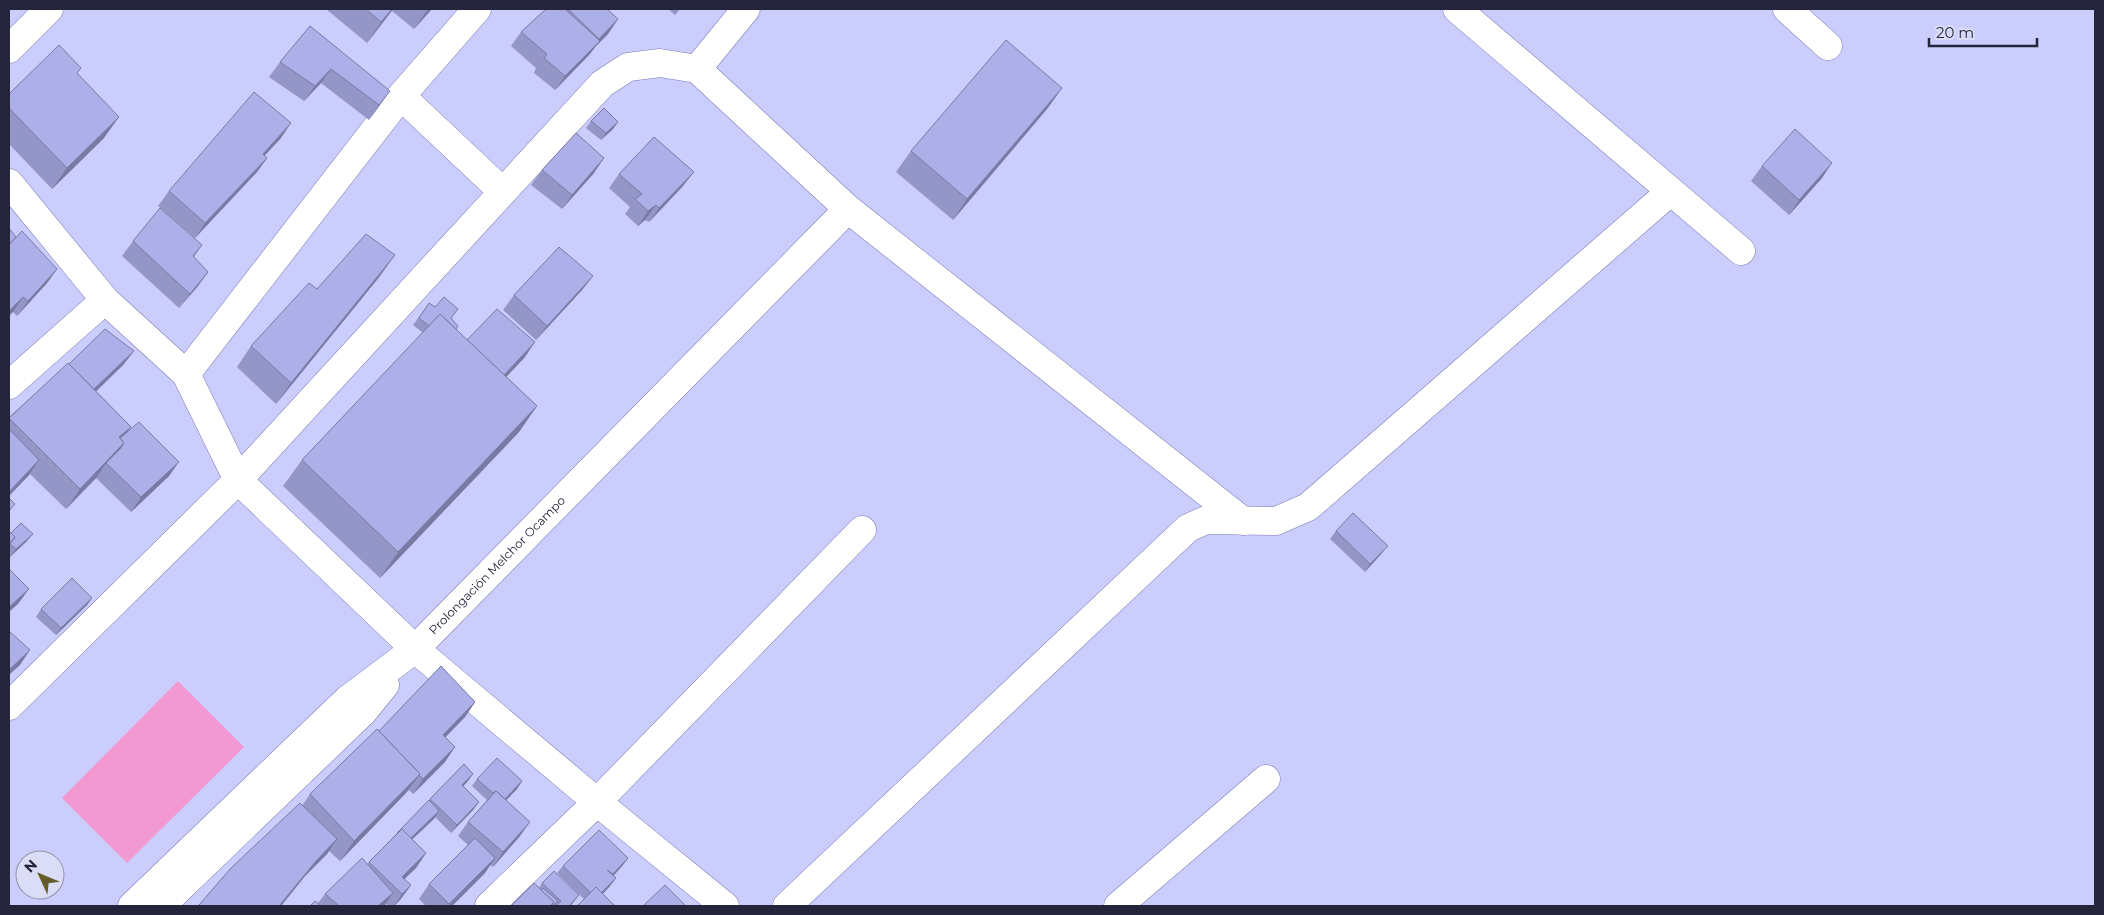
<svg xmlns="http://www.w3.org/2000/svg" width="2104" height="915" viewBox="0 0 2104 915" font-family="Montserrat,sans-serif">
<rect width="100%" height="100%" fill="#cbcdfd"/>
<path fill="#f399d1" d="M178,681L244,747L127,863L62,798Z"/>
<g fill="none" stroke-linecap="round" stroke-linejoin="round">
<g stroke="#7b7cb3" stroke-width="29">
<g id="minor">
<path d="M1457,9L1741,251"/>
<path d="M1787,9L1828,46"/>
<path d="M9,49L49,9"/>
<path d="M697,69L848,209L1243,521"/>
<path d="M401,96L503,192"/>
<path d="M9,183L105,300L186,374L238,480L415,649L597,802L725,906"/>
<path d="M186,374L401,96L477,9"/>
<path d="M9,385L105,300"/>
<path d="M9,706L238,480L602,84L628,67L660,63L697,69L746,9"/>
<path id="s1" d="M132,906L347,700L415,649L848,209"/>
<path d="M161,906L363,712L385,685"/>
<path d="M489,906L597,802L862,530"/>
<path d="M787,906L1188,528L1206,520L1276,521L1308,507L1670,192"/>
<path d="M1118,906L1266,779"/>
</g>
</g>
<use href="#minor" stroke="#fff" stroke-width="28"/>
</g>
<g fill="#9596c8">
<path d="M326,9H432L414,29L392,11L367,43Z"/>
<path d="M546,9H607L618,19L608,34L596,46L589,55L555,90L534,73L536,68L511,46L521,32Z"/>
<path d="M668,9H680L675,15Z"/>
<path d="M310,26L380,105L369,120L321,83L304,101L269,77L280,62Z"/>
<path d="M77,74L104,138L52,189L9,144V94Z"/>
<path d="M1062,88L1047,109L953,220L896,172L911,151Z"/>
<path d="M591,121L618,122L613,129L601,140L586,128Z"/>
<path d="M281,138L264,156L267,158L257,172L195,238L158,206L169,191Z"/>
<path d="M1762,166L1822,178L1789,215L1751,181Z"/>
<path d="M542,170L594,173L562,209L531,185Z"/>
<path d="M619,174L683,186L649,222L645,220L638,226L625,214L630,207L609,188Z"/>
<path d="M16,237L57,269L47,283L17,316L13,312Z"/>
<path d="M133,241L202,245L194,257L208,272L198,286L179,308L122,256Z"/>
<path d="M380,276L276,404L237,367L251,346L317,289Z"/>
<path d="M593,276L582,290L536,340L503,310L514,295Z"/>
<path d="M429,303L451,318L456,329L467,340L525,357L506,377L537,406L519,432L380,578L283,486L302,460L423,333L413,325Z"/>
<path d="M134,351L123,365L96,391L131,427L127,433L169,476L131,512L96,478L66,509L30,474L9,496V417L69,364Z"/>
<path d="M9,531L11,533L27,541L10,557L9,555Z"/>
<path d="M1336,531L1382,553L1365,572L1330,539Z"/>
<path d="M92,598L87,605L56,635L36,617L41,609Z"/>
<path d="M475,702L465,717L445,737V762L413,794L409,790L405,794L340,861L329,851L327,854L305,876L281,906H198L231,868L302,806L310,794L379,731Z"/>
<path d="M464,764L473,774L463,786L474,809L451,833L435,817L412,839L426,853L416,868L404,879L411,885L400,900L394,906H389L386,904L384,906H310L318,903L325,894L367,864Z"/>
<path d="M477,779L522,781L517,789L506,800L520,836L493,867L490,865L485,873L452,906H426L419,899L429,884L468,845L458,836L468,822L487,800L472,786Z"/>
<path d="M628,858L623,865L613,876L616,878L610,886L603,894L584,899L557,873L563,866Z"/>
<path d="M542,883L579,895L571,906H511L539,888Z"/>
</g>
<g fill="#797aa3">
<path d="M392,9H393L367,43L381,22Z"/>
<path d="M428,9H432L414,29Z"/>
<path d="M618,19L608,34L596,46L589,55L555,90L565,76L593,47L599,39Z"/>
<path d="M331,69L321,83L304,101L315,86Z"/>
<path d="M1062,88L1047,109L953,220L967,199Z"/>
<path d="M390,91L380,105L369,120L379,105Z"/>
<path d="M119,117L104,138L52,189L67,168Z"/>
<path d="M618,122L613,129L601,140L606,133Z"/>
<path d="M291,123L281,138L252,169L263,154Z"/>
<path d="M267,158L257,172L195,238L205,223Z"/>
<path d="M604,158L594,173L562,209L572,195Z"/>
<path d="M1832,163L1822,178L1789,215L1799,200Z"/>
<path d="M694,172L683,186L649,222L659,208Z"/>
<path d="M656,205L645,220L638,226L648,211Z"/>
<path d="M395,255L380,276L276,404L291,383Z"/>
<path d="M57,269L47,283L17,316L28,301Z"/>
<path d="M208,272L198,286L179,308L190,294Z"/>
<path d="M593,276L582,290L536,340L547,326Z"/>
<path d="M23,297L13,312L9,316V311Z"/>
<path d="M535,342L525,357L491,393L502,378Z"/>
<path d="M134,351L123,365L79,408L89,394Z"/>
<path d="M537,406L519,432L380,578L398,552Z"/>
<path d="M131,427L117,446L119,437Z"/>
<path d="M124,443L110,464L106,463L96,478L66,509L80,489Z"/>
<path d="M39,460L29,475L9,496V492Z"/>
<path d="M179,462L169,476L131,512L141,497Z"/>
<path d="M33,534L27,541L10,557L16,549Z"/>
<path d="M1388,546L1382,553L1365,572L1370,564Z"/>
<path d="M29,589L18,604L9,612V607Z"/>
<path d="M92,598L87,605L56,635L61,628Z"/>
<path d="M30,650L20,665L9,675V670Z"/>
<path d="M475,702L465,717L433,750L443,735Z"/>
<path d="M455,747L445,762L413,794L423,779Z"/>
<path d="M420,774L405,794L340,861L354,841Z"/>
<path d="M473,774L468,781L457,793L462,785Z"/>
<path d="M522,781L517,789L497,810L502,802Z"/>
<path d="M479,802L474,809L451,833L457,825Z"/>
<path d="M439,811L434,819L401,850L406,843Z"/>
<path d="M530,822L520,836L493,867L503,852Z"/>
<path d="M337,839L327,854L305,876L281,906H279L316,861Z"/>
<path d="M426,853L416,868L395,888L402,877Z"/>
<path d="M495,858L485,873L452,906H448Z"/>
<path d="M628,858L623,865L608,882L613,874Z"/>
<path d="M616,878L610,886L591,906L596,898Z"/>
<path d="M411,885L400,900L394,906L402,894Z"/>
<path d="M393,893L384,906H378Z"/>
</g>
<g fill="#adafe9" stroke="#797aa3">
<path d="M366,9H392L381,22Z"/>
<path d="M546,9H565L600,41L565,76L544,58L547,54L521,32Z"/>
<path d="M568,9H607L618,19L599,39Z"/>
<path d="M310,26L390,91L379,105L331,69L315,86L280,62Z"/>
<path d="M1006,40L1062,88L967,199L911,151Z"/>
<path d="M59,45L81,68L77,73L119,117L67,168L9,108V94Z"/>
<path d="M254,92L291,123L263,154L267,158L205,223L169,191Z"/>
<path d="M604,108L618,122L606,133L591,121Z"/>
<path d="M1795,129L1832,163L1799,200L1762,166Z"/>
<path d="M576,133L604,158L572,195L542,170Z"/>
<path d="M654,137L694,172L659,208L656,205L648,211L635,199L642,194L619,174Z"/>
<path d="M160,208L202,245L193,256L208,272L190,294L133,241Z"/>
<path d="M9,228L16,237L9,245Z"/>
<path d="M22,231L57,269L28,301L23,297L9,311V245Z"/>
<path d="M366,234L395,255L291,383L251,346L309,283L317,289Z"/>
<path d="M559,247L593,276L547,326L514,295Z"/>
<path d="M444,297L458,309L451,318L458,326L456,329L440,314L429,326L419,318L429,303L435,307Z"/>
<path d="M497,309L535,342L504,375L467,340Z"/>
<path d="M440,314L537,406L398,552L302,460Z"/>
<path d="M105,329L134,351L94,389L69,364Z"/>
<path d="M68,363L131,427L119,437L124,443L80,489L9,418Z"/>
<path d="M139,422L179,462L141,497L106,463L120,449L124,443L120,438Z"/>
<path d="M9,429L39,460L9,492Z"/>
<path d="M9,498L15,504L9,511Z"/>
<path d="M1353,513L1388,546L1370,564L1336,531Z"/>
<path d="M21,523L33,534L16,549L10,544L15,537L11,533Z"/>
<path d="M9,531L15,537L9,544Z"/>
<path d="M9,569L29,589L9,607Z"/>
<path d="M72,578L92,598L61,628L41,609Z"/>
<path d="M9,631L30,650L9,670Z"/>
<path d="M441,666L475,702L443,735L455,747L423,779L419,775L420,774L379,731Z"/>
<path d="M377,729L420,774L354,841L310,794Z"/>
<path d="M497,758L522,781L505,799L496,791L493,793L477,779Z"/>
<path d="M464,764L473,774L462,785L479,802L457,825L430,799Z"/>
<path d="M496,791L530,822L503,852L468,822Z"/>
<path d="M429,800L439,811L411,838L402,829L397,833Z"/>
<path d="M300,803L337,839L316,861L279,906H200L199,905L231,868Z"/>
<path d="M402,829L426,853L402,877L411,885L402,894L369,862Z"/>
<path d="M599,830L628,858L613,874L607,870L616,878L601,893L596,887L591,893L563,866Z"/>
<path d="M475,838L495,858L449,904L429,884Z"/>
<path d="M362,858L393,893L378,906H337L338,905L325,894Z"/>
<path d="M554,871L579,895L569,906H558L557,905L561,901L542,883Z"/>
<path d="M534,883L554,902L550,906H511Z"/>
<path d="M665,885L686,906H643Z"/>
<path d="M596,887L615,906H577Z"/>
<path d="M543,888L558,901L552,906H551L554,902L541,890Z"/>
<path d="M315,901L321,906H310Z"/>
</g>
<g text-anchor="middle" stroke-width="4" stroke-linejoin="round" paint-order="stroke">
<g font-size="12" fill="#24243b" stroke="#dbdcf5">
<text dy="4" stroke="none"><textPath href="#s1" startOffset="500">Prolongación Melchor Ocampo</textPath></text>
</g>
</g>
<rect width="2104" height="915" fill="none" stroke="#24243b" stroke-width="20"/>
<g transform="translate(40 875) rotate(314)"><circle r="24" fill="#dbdcf5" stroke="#9292ab"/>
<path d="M0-4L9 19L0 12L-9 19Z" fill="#635d29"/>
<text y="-8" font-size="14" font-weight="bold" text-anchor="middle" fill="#24243b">N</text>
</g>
<path d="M1929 38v8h108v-8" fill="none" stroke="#24243b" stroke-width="2.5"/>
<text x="1936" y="38" font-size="15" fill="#24243b" stroke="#dbdcf5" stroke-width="4" paint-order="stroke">20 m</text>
</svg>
